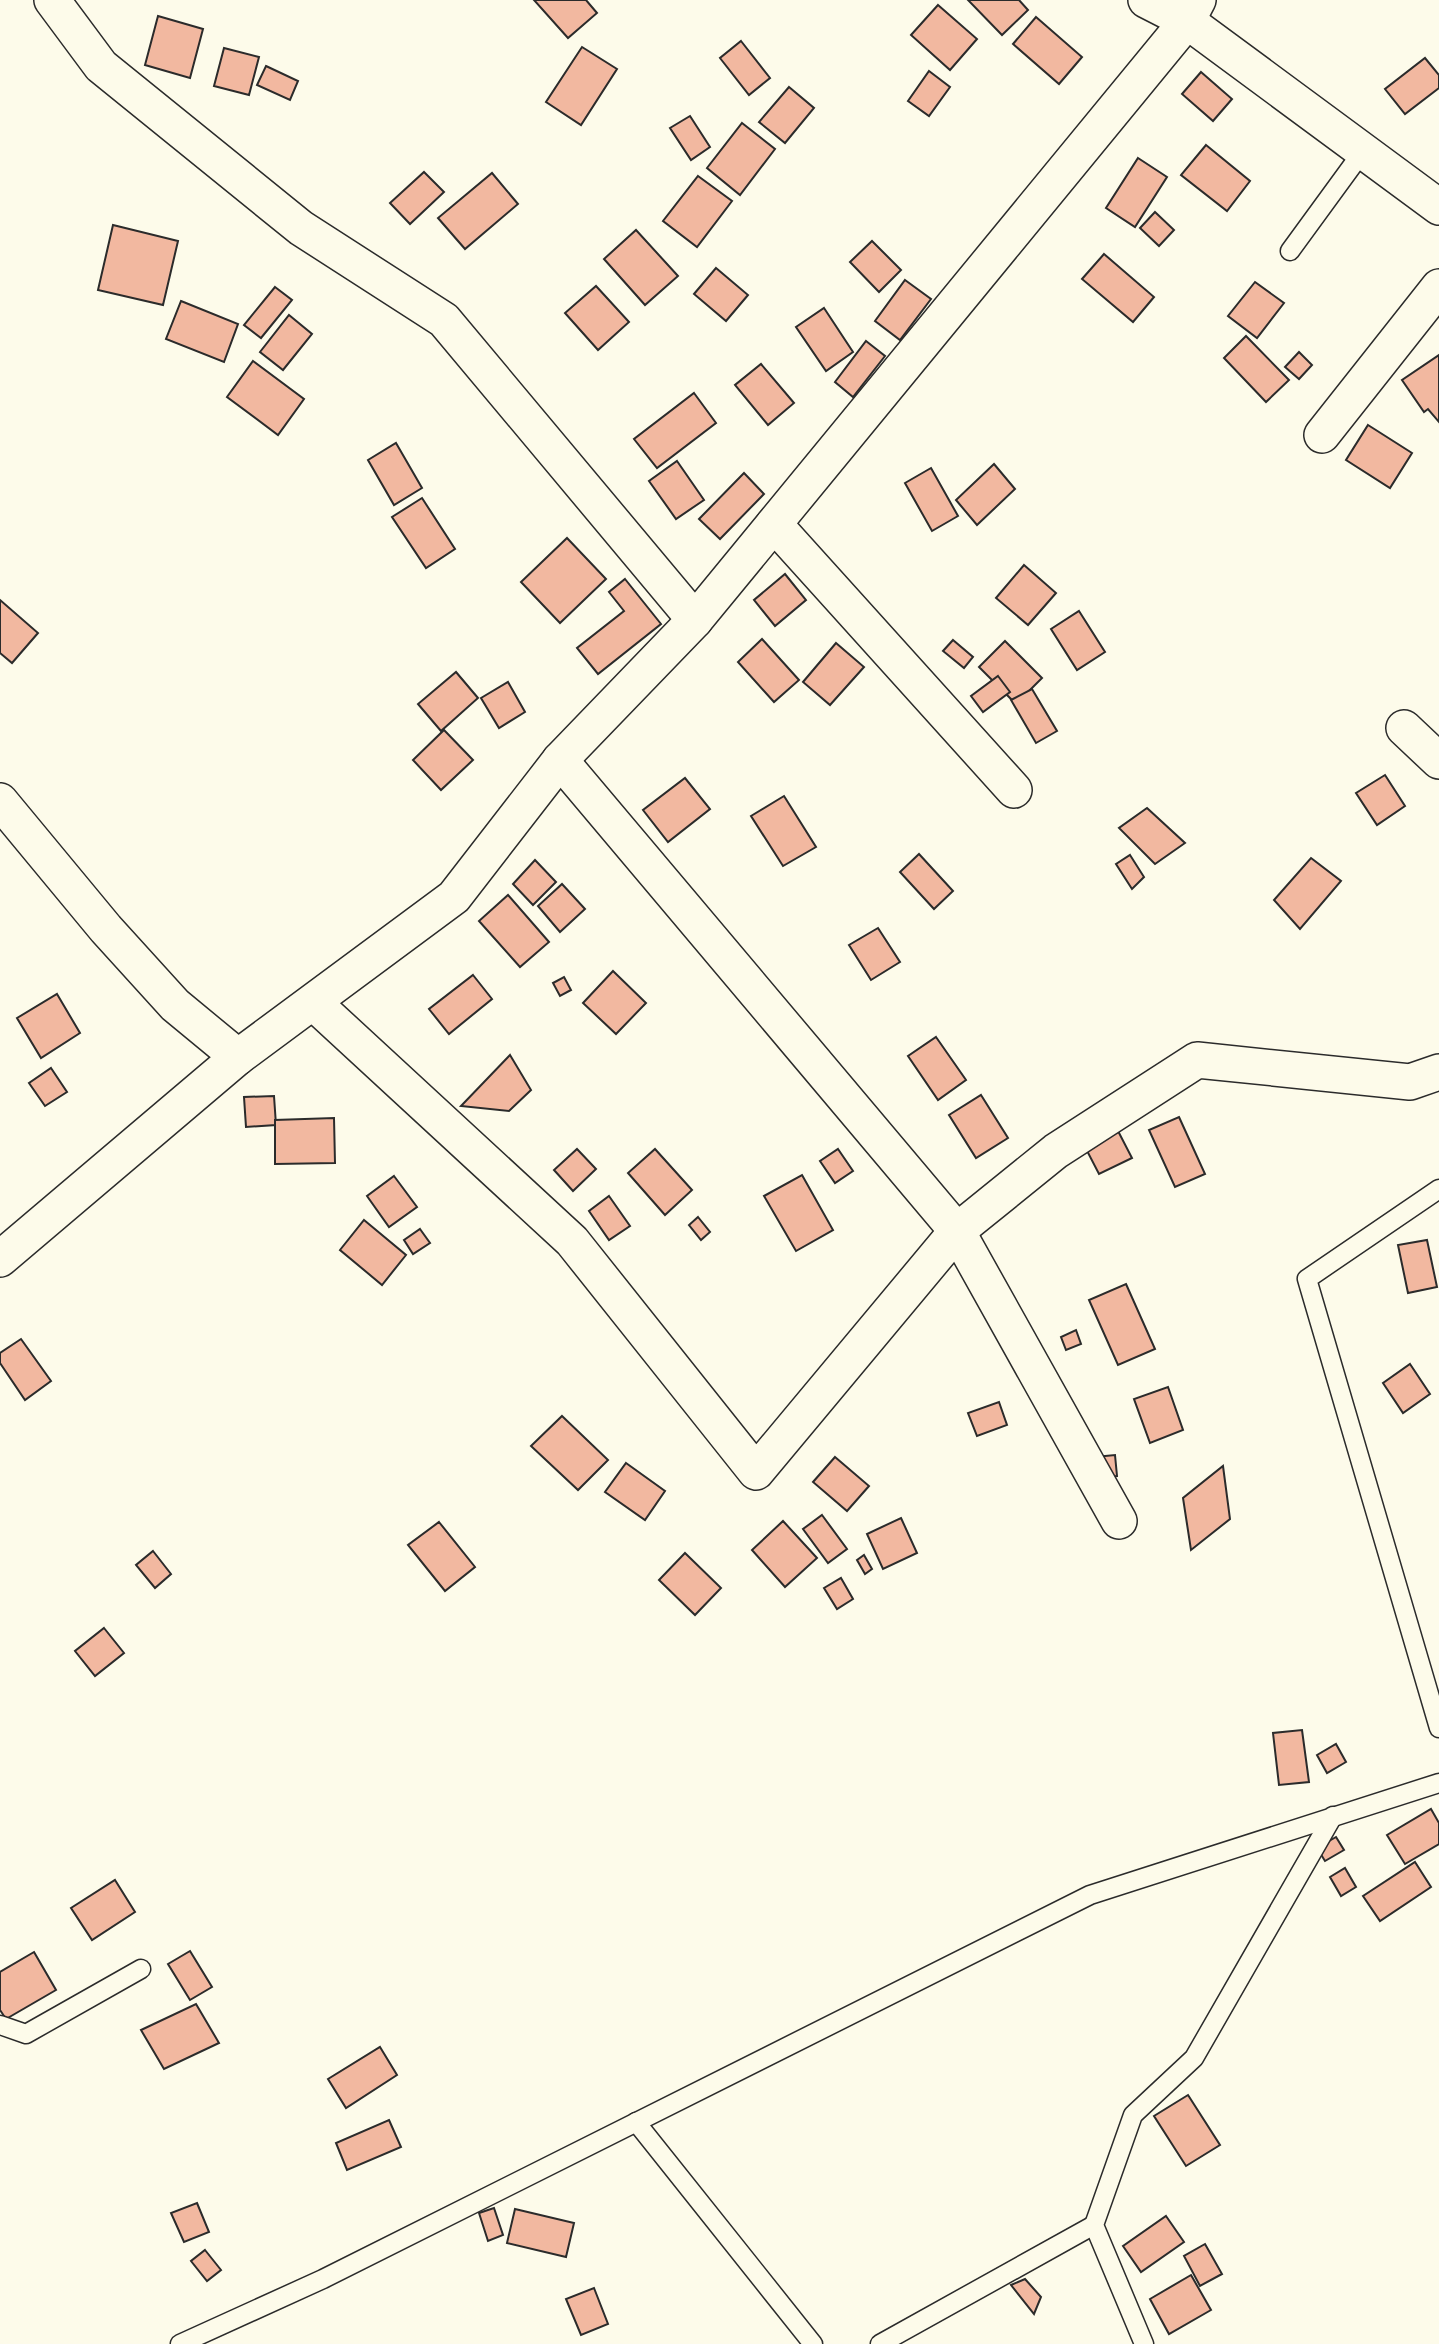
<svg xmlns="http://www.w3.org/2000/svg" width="1439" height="2344" viewBox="0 0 1439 2344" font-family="'Alegreya Sans',sans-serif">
<rect width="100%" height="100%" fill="#fdfbea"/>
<g fill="#f2b8a0" stroke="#2b2b2b" stroke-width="2">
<path d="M534,0H586L597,13L568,38Z"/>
<path d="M968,0H1019L1028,10L1002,35Z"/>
<path d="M938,5L977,39L950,70L911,35Z"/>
<path d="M158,16L203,29L190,78L145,65Z"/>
<path d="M1036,17L1082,57L1059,84L1013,44Z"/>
<path d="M741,41L770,78L749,95L720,58Z"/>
<path d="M582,47L617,69L581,125L546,102Z"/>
<path d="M224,48L259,57L249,95L214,86Z"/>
<path d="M1425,58L1439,75V88L1405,114L1385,89Z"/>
<path d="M266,66L298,81L290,100L257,85Z"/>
<path d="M929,71L950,87L929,116L908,101Z"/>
<path d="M1201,72L1232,99L1213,121L1182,94Z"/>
<path d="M789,87L814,108L785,143L759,122Z"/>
<path d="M690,116L710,147L691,160L670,128Z"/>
<path d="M742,123L775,149L740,195L707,168Z"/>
<path d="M1206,145L1250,181L1227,211L1181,175Z"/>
<path d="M1138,158L1167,177L1135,227L1106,208Z"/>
<path d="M424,172L444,192L410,224L390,203Z"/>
<path d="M492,173L518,204L465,249L438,218Z"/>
<path d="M698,176L732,201L697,247L663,221Z"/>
<path d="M1155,212L1174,230L1159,246L1140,228Z"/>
<path d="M113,225L178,241L163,305L98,290Z"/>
<path d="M636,230L678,276L645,305L604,259Z"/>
<path d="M872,241L901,270L879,292L850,262Z"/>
<path d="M1104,254L1154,297L1133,322L1082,279Z"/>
<path d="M716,268L748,295L726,321L694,294Z"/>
<path d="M905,280L931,299L900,340L875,321Z"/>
<path d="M1255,282L1284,303L1257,338L1228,316Z"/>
<path d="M596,286L629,322L598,350L565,313Z"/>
<path d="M275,287L292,300L261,338L244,325Z"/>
<path d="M181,301L238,324L224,362L166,339Z"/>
<path d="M824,308L853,352L826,371L796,327Z"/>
<path d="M289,315L312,334L283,370L260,352Z"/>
<path d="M1246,336L1289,380L1266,402L1224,358Z"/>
<path d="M866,341L885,356L853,397L835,382Z"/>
<path d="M1299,352L1312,365L1299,379L1285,367Z"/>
<path d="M1439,355V422L1428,409L1424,412L1402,380Z"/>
<path d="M253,361L304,399L278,435L227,397Z"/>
<path d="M761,364L794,403L768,425L735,385Z"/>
<path d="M694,393L716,423L657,468L634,439Z"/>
<path d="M1368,425L1412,453L1390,488L1346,460Z"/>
<path d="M396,443L422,488L394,505L368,460Z"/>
<path d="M677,461L704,500L676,519L649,481Z"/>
<path d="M994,464L1015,489L977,525L956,500Z"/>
<path d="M931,468L958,516L932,531L905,483Z"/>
<path d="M744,473L764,494L720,539L699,519Z"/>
<path d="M422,498L455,549L426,568L392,517Z"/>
<path d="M567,538L606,579L560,623L521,582Z"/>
<path d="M1024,565L1056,593L1028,625L996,598Z"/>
<path d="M785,574L806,600L775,626L754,600Z"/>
<path d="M625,579L661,624L598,674L577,648L624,611L609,592Z"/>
<path d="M0,600L38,633L12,663L0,653Z"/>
<path d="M1079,611L1105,652L1077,670L1051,629Z"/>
<path d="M762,639L799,680L774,702L738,662Z"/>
<path d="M953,640L973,657L964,668L943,651Z"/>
<path d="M1005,641L1042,678L1016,704L979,667Z"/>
<path d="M836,643L864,667L830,705L803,682Z"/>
<path d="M456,672L478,698L441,731L418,704Z"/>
<path d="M998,676L1010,692L983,712L971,696Z"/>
<path d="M508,682L525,712L499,728L481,698Z"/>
<path d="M1032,689L1057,731L1036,743L1011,700Z"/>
<path d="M444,730L473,760L441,790L413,760Z"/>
<path d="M1385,775L1405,806L1377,825L1356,793Z"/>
<path d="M685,778L710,809L668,842L643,810Z"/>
<path d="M784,796L816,847L783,866L751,816Z"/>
<path d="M1147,808L1185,843L1155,864L1119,828Z"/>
<path d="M919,854L953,891L934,909L900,872Z"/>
<path d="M1130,855L1144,877L1132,889L1116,864Z"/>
<path d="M1311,858L1341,881L1300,929L1274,900Z"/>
<path d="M535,860L556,882L533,905L513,884Z"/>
<path d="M562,884L585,909L560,932L538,906Z"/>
<path d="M508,895L549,942L520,967L479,921Z"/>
<path d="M878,928L900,962L871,980L849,945Z"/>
<path d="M613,971L646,1003L616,1034L583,1003Z"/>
<path d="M473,975L492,999L449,1034L429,1009Z"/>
<path d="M564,977L571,990L560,996L553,983Z"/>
<path d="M57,994L80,1033L41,1058L17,1018Z"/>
<path d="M936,1037L966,1080L938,1100L908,1056Z"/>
<path d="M510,1055L531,1090L509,1111L461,1106Z"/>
<path d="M51,1068L67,1092L45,1106L29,1083Z"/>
<path d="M981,1095L1008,1138L976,1158L949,1115Z"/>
<path d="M274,1096L276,1125L246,1127L244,1097Z"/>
<path d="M1179,1117L1205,1174L1175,1187L1149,1130Z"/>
<path d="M334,1118L335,1163L275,1164V1120Z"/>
<path d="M1117,1129L1132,1158L1099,1174L1084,1145Z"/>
<path d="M577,1149L596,1169L573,1191L554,1170Z"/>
<path d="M655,1149L692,1190L665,1215L628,1173Z"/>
<path d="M838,1149L853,1171L835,1183L820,1161Z"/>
<path d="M802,1175L833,1230L796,1251L764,1196Z"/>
<path d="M394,1176L417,1207L389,1227L367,1196Z"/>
<path d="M609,1196L630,1226L609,1240L589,1211Z"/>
<path d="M698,1217L710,1232L701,1240L689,1225Z"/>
<path d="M364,1220L406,1255L382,1285L340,1250Z"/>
<path d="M420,1229L430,1243L413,1254L404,1240Z"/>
<path d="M1427,1240L1437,1287L1408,1293L1398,1245Z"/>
<path d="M1126,1284L1155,1349L1118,1365L1089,1300Z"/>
<path d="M1076,1330L1081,1344L1066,1350L1061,1337Z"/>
<path d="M21,1339L51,1381L25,1400L0,1363V1353Z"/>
<path d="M1410,1364L1430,1394L1403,1413L1383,1383Z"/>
<path d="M1168,1387L1183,1430L1150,1443L1134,1399Z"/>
<path d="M999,1402L1007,1425L977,1436L968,1413Z"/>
<path d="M562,1416L608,1460L578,1490L531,1446Z"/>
<path d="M1115,1455L1117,1476L1096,1477L1095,1457Z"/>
<path d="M835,1457L869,1486L847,1511L813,1482Z"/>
<path d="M626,1463L665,1491L645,1520L605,1492Z"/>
<path d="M1223,1466L1230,1519L1191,1550L1183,1498Z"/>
<path d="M822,1515L847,1549L828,1563L803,1529Z"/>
<path d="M901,1518L917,1553L883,1569L867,1534Z"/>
<path d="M783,1521L817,1558L785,1587L752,1550Z"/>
<path d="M439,1522L475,1567L445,1591L408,1545Z"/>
<path d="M153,1551L171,1574L155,1588L136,1565Z"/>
<path d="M685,1553L721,1588L695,1615L659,1580Z"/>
<path d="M864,1555L872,1569L865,1574L857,1560Z"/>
<path d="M841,1578L853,1599L837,1609L824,1588Z"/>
<path d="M104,1628L124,1653L95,1676L75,1651Z"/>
<path d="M1302,1730L1309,1782L1279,1785L1273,1733Z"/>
<path d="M1336,1744L1346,1762L1327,1773L1317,1755Z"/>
<path d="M1431,1809L1439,1823V1844L1405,1864L1387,1835Z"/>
<path d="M1336,1837L1344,1850L1325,1861L1317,1848Z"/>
<path d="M1415,1862L1431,1887L1380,1921L1363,1896Z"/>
<path d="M1345,1868L1356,1887L1341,1896L1330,1877Z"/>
<path d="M115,1880L135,1912L92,1940L71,1908Z"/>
<path d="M190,1951L212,1987L190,2000L168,1964Z"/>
<path d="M34,1952L56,1990L6,2019L0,2010V1972Z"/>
<path d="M196,2004L219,2043L164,2069L141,2030Z"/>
<path d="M380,2047L397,2075L346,2108L328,2079Z"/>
<path d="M1188,2095L1220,2145L1186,2166L1154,2116Z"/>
<path d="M389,2120L401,2147L347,2170L336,2143Z"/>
<path d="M197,2203L209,2232L184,2242L171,2213Z"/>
<path d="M494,2208L503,2235L488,2241L479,2213Z"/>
<path d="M515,2209L574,2223L566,2257L507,2243Z"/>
<path d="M1166,2216L1184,2242L1141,2272L1123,2246Z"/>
<path d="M1205,2244L1222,2274L1200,2286L1184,2256Z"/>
<path d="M205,2250L221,2270L207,2281L191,2261Z"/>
<path d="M1191,2275L1211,2310L1169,2334L1150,2299Z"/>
<path d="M1025,2279L1041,2297L1034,2314L1011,2285Z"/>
<path d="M594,2288L608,2324L581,2335L566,2299Z"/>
</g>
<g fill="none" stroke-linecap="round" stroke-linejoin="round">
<g stroke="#2b2b2b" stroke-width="21">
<g id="service">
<path d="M1290,251L1363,151"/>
<path d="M1439,1189L1307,1279L1439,1728"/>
<path d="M0,2025L26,2034L141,1969"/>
<path d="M636,2122L813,2344"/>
<path d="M180,2344L323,2279L1090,1895L1439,1783"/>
<path d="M880,2344L1094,2225"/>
<path d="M1144,2344L1094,2225L1133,2115L1194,2058L1333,1816"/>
</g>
</g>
<g stroke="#2b2b2b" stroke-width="38">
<g id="minor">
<path d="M52,0L101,66L301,228L444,320L695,620"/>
<path d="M1146,0L1187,21L1439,207"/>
<path d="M1322,435L1439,287"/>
<path d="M774,524L1014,790"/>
<path d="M1404,728L1439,761"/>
<path d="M560,760L957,1231L1119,1521"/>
<path d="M0,801L106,929L175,1005L238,1057"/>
<path d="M314,1003L572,1241L756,1472L957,1231L1056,1151L1197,1060L1410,1082L1439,1072"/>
<path d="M0,1259L238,1057L454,897L560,760L695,620L1187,21L1198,0"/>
</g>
</g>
<use href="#service" stroke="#fdfbea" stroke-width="18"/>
<use href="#minor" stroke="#fdfbea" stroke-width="35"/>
</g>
</svg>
